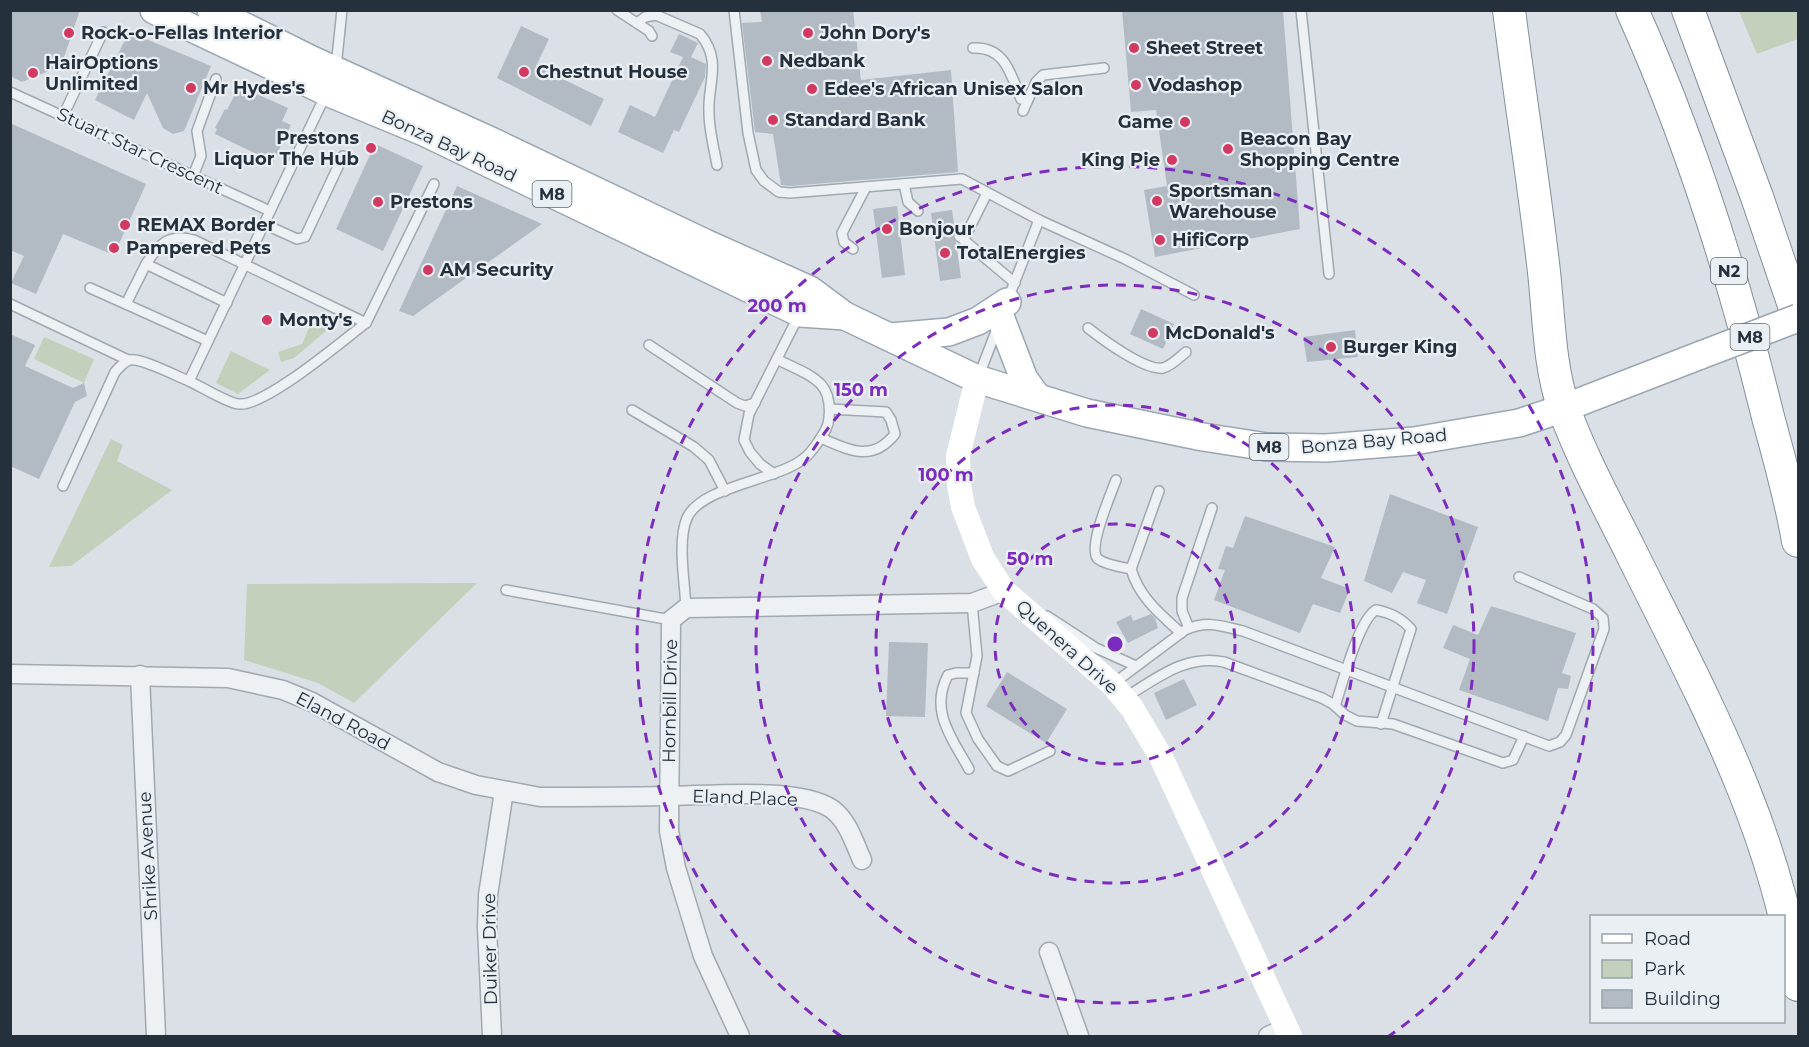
<svg xmlns="http://www.w3.org/2000/svg" width="1809" height="1047" viewBox="0 0 1809 1047" font-family="Montserrat,sans-serif">
<rect width="100%" height="100%" fill="#dbe0e6"/>
<g fill="#c3d0bb">
<path d="M1739,11H1798V39L1757,54Z"/>
<path d="M311,323L327,330L294,358L281,362L278,352L302,344Z"/>
<path d="M44,337L94,359L84,383L34,359Z"/>
<path d="M231,351L270,370L238,394L216,383Z"/>
<path d="M111,439L123,445L117,461L172,490L71,566L49,567Z"/>
<path d="M477,583L354,703L318,683L244,660L247,584Z"/>
</g>
<g fill="#b2bac3">
<path d="M10,10H80L61,66L22,82L10,76Z"/>
<path d="M760,10H853L861,80L951,70L958,172L790,186L781,185L773,134L755,132L742,23L762,22Z"/>
<path d="M1122,10H1283L1300,229L1155,257L1144,190L1167,186L1156,110L1131,112Z"/>
<path d="M521,26L549,39L536,66L604,99L591,126L497,78Z"/>
<path d="M129,32L211,66L184,131L173,134L163,128L147,93L134,120L95,100Z"/>
<path d="M679,34L698,43L691,57L706,64L705,77L679,132L674,130L663,153L618,132L630,105L655,117L683,57L670,52Z"/>
<path d="M239,86L288,108L282,121L291,125L273,162L215,134L217,129L215,128L225,109L227,110Z"/>
<path d="M10,123L146,184L114,255L63,234L36,294L11,283L24,256L10,250Z"/>
<path d="M375,144L423,166L383,251L336,229Z"/>
<path d="M457,186L542,224L413,316L399,311Z"/>
<path d="M897,206L905,275L882,278L873,209Z"/>
<path d="M952,210L955,231L953,238L956,242L961,278L940,281L931,213Z"/>
<path d="M1141,309L1174,324L1163,349L1130,334Z"/>
<path d="M1355,330L1358,357L1307,362L1303,337Z"/>
<path d="M10,334L35,345L25,366L73,388L84,383L87,396L75,402L39,479L10,466Z"/>
<path d="M1390,494L1478,527L1447,614L1417,603L1426,580L1403,572L1392,593L1364,581Z"/>
<path d="M1245,516L1335,547L1321,578L1350,589L1340,613L1313,604L1300,633L1214,600L1225,570L1218,569L1226,546L1233,548Z"/>
<path d="M1491,606L1576,633L1562,673L1571,676L1568,689L1558,688L1548,721L1459,690L1470,659L1443,648L1453,625L1478,635Z"/>
<path d="M1151,614L1155,618L1158,628L1128,643L1116,622L1131,615L1133,621Z"/>
<path d="M889,642L928,643L925,717L886,716Z"/>
<path d="M1007,672L1067,709L1046,743L986,706Z"/>
<path d="M1184,679L1197,705L1166,720L1154,693Z"/>
</g>
<g fill="none" stroke-linecap="round" stroke-linejoin="round">
<g stroke="#a0a8b0" stroke-width="12">
<g id="lane">
<path d="M617,10L649,31L652,36"/>
<path d="M734,10L748,133L756,170L764,181L779,192L790,193L962,179L1039,220L1125,259L1194,295"/>
<path d="M1301,10L1329,274"/>
<path d="M637,23L645,17L656,15L700,34C723,61 707,85 709,113C709,130 714,148 717,165"/>
<path d="M973,48C1005,46 1011,75 1021,99"/>
<path d="M336,67L342,10"/>
<path d="M10,92L270,211"/>
<path d="M1023,111L1036,82L1043,75L1104,68"/>
<path d="M63,116L103,32"/>
<path d="M193,176L201,156L197,131L216,79"/>
<path d="M904,184L908,202L918,211"/>
<path d="M264,224L297,239L305,237L343,156"/>
<path d="M959,236L1015,283"/>
<path d="M964,239L987,193"/>
<path d="M853,249L844,242L842,233L866,187"/>
<path d="M146,264C159,244 169,233 194,240L366,323C343,340 265,407 239,404C229,404 200,386 189,381"/>
<path d="M90,288L208,341"/>
<path d="M1008,299L1039,220"/>
<path d="M10,304L128,360"/>
<path d="M126,304L146,264L227,303"/>
<path d="M366,323L434,184"/>
<path d="M1088,328C1102,339 1145,371 1163,368C1171,366 1180,357 1186,352"/>
<path d="M649,345L737,403L745,406L755,403"/>
<path d="M978,378L998,326"/>
<path d="M632,410L694,447L709,460L725,491"/>
<path d="M821,438C849,450 872,463 895,434L891,420L886,412L830,409"/>
<path d="M774,474L760,464L750,452L744,440L749,414L799,315"/>
<path d="M1116,480C1111,494 1087,548 1098,559C1106,565 1121,567 1131,569"/>
<path d="M63,486L115,372C119,368 124,361 130,360C142,358 176,376 189,381L326,94"/>
<path d="M1159,491L1131,569C1139,597 1160,614 1181,633"/>
<path d="M506,590L671,620"/>
<path d="M972,603L977,656L966,713L978,739L997,766L1008,771L1050,751"/>
<path d="M686,608C685,583 677,541 687,518C701,486 778,480 803,459C809,455 814,448 818,442C824,433 828,428 829,418C833,378 808,376 777,359"/>
<path d="M1047,616L1096,648L1136,666"/>
<path d="M1189,628L1182,611V598L1212,508"/>
<path d="M1114,683L1185,630C1207,620 1221,626 1243,631L1549,746L1560,742L1566,735L1604,629L1603,618L1593,609L1519,577"/>
<path d="M1126,697C1157,678 1186,654 1224,662L1322,698L1333,704L1345,715L1357,721L1393,724L1503,763L1513,760L1524,736"/>
<path d="M1335,706C1342,685 1359,619 1376,610C1391,613 1401,618 1411,629L1381,724"/>
<path d="M969,769C952,738 929,711 948,675L956,673H974"/>
</g>
</g>
<g stroke="#a0a8b0" stroke-width="21">
<g id="street">
<path d="M10,674L228,678L283,690L312,702L438,772L476,785L540,797C582,797 623,797 664,796C706,796 797,786 832,809C848,821 854,842 862,860"/>
<path d="M140,675L156,1036"/>
<path d="M1049,952L1079,1036"/>
<path d="M492,1036L487,927L488,895L504,791"/>
<path d="M740,1036L703,956L676,868L669,831L671,620L686,608L972,603L1004,591"/>
<path d="M1268,1036L1286,1028"/>
</g>
</g>
<g stroke="#9aa6b2" stroke-width="30">
<g id="primary">
<path d="M154,10L327,92L426,133L800,313L845,316"/>
<path d="M211,10L312,60L491,141L705,243L810,290L845,316L977,379L1087,413L1203,437L1267,447L1326,448L1414,441L1519,423L1564,408L1701,355"/>
<path d="M1001,319L1024,379L1037,397"/>
<path d="M890,337L949,332L978,321L1007,302"/>
</g>
</g>
<g stroke="#828f9d" stroke-width="34">
<g id="highway">
<path d="M1509,10C1520,98 1534,184 1544,272C1549,317 1549,366 1564,409C1582,458 1607,504 1630,550C1700,692 1776,827 1798,985"/>
<path d="M1632,10C1691,141 1734,278 1768,417C1779,458 1791,499 1798,541"/>
<path d="M1688,10L1757,197L1798,317"/>
</g>
</g>
<use href="#lane" stroke="#edf1f4" stroke-width="9"/>
<use href="#street" stroke="#edf1f4" stroke-width="18"/>
<path stroke="#fff" stroke-width="24" d="M977,379L958,456L959,485L963,507L983,559L1004,591L1112,684L1132,708L1161,757L1290,1036"/>
<use href="#primary" stroke="#fff" stroke-width="27"/>
<use href="#highway" stroke="#fff" stroke-width="32"/>
<g stroke="#9aa6b2" stroke-width="30" stroke-linecap="butt">
<path id="primary-bridge" d="M1701,355L1798,318"/>
</g>
<use href="#primary-bridge" stroke="#fff" stroke-width="27"/>
</g>
<g fill="none" stroke="#7b2cbf" stroke-width="3" stroke-dasharray="10 8">
<circle cx="1115" cy="644" r="120"/>
<circle cx="1115" cy="644" r="239"/>
<circle cx="1115" cy="644" r="359"/>
<path d="M841 1036A478 478 0 1 1 1389 1036"/>
</g>
<g fill="#d23960" stroke="#eaeff4" stroke-width="2">
<circle cx="69" cy="33" r="6"/>
<circle cx="808" cy="33" r="6"/>
<circle cx="1134" cy="48" r="6"/>
<circle cx="767" cy="61" r="6"/>
<circle cx="524" cy="72" r="6"/>
<circle cx="33" cy="73" r="6"/>
<circle cx="1136" cy="85" r="6"/>
<circle cx="191" cy="88" r="6"/>
<circle cx="812" cy="89" r="6"/>
<circle cx="773" cy="120" r="6"/>
<circle cx="1185" cy="122" r="6"/>
<circle cx="371" cy="148" r="6"/>
<circle cx="1228" cy="149" r="6"/>
<circle cx="1172" cy="160" r="6"/>
<circle cx="1157" cy="201" r="6"/>
<circle cx="378" cy="202" r="6"/>
<circle cx="125" cy="225" r="6"/>
<circle cx="887" cy="229" r="6"/>
<circle cx="1160" cy="240" r="6"/>
<circle cx="114" cy="248" r="6"/>
<circle cx="945" cy="253" r="6"/>
<circle cx="428" cy="270" r="6"/>
<circle cx="267" cy="320" r="6"/>
<circle cx="1153" cy="333" r="6"/>
<circle cx="1331" cy="347" r="6"/>
</g>
<g text-anchor="middle" stroke-width="4.5" stroke-linejoin="round" paint-order="stroke">
<g fill="#eaeff4" stroke="#5f6973" stroke-width="1.5">
<rect x="532.5" y="181" width="39" height="26" rx="4.5"/>
<rect x="1711" y="258" width="36" height="26" rx="4.5"/>
<rect x="1730.5" y="324" width="39" height="26" rx="4.5"/>
<rect x="1249.5" y="434" width="39" height="26" rx="4.5"/>
</g>
<g font-size="16" font-weight="bold" fill="#24303c">
<text x="552" y="200">M8</text>
<text x="1729" y="277">N2</text>
<text x="1750" y="343">M8</text>
<text x="1269" y="453">M8</text>
</g>
<g font-size="18" font-weight="bold" fill="#24303c" stroke="#eaeff4" text-anchor="start">
<text x="81" y="39">Rock-o-Fellas Interior</text>
<text x="820" y="39">John Dory's</text>
<text x="1146" y="54">Sheet Street</text>
<text x="779" y="67">Nedbank</text>
<text x="45" y="69">HairOptions<tspan x="45" dy="21">Unlimited</tspan></text>
<text x="536" y="78">Chestnut House</text>
<text x="1148" y="91">Vodashop</text>
<text x="203" y="94">Mr Hydes's</text>
<text x="824" y="95">Edee's African Unisex Salon</text>
<text x="785" y="126">Standard Bank</text>
<text x="1173" y="128" text-anchor="end">Game</text>
<text x="359" y="144" text-anchor="end">Prestons<tspan x="359" dy="21">Liquor The Hub</tspan></text>
<text x="1240" y="145">Beacon Bay<tspan x="1240" dy="21">Shopping Centre</tspan></text>
<text x="1160" y="166" text-anchor="end">King Pie</text>
<text x="1169" y="197">Sportsman<tspan x="1169" dy="21">Warehouse</tspan></text>
<text x="390" y="208">Prestons</text>
<text x="137" y="231">REMAX Border</text>
<text x="899" y="235">Bonjour</text>
<text x="1172" y="246">HifiCorp</text>
<text x="126" y="254">Pampered Pets</text>
<text x="957" y="259">TotalEnergies</text>
<text x="440" y="276">AM Security</text>
<text x="279" y="326">Monty's</text>
<text x="1165" y="339">McDonald's</text>
<text x="1343" y="353">Burger King</text>
</g>
<g font-size="18" fill="#24303c" stroke="#eaeff4">
<text transform="translate(449 146) rotate(25)" y="6">Bonza Bay Road</text>
<text transform="translate(140 151) rotate(25)" y="6">Stuart Star Crescent</text>
<text transform="translate(1374 441) rotate(-5)" y="6">Bonza Bay Road</text>
<text transform="translate(1067 647) rotate(42)" y="6">Quenera Drive</text>
<text transform="translate(670 701) rotate(-89)" y="6">Hornbill Drive</text>
<text transform="translate(343 721) rotate(28)" y="6">Eland Road</text>
<text transform="translate(745 798) rotate(2)" y="6">Eland Place</text>
<text transform="translate(148 856) rotate(-93)" y="6">Shrike Avenue</text>
<text transform="translate(490 949) rotate(-91)" y="6">Duiker Drive</text>
</g>
</g>
<circle cx="1115" cy="644" r="9" fill="#7b2cbf" stroke="#eaeff4" stroke-width="3"/>
<g font-size="18" text-anchor="middle" font-weight="bold" fill="#7b2cbf" stroke="#eaeff4" stroke-width="4.5" stroke-linejoin="round" paint-order="stroke">
<text x="777" y="312">200 m</text>
<text x="861" y="396">150 m</text>
<text x="946" y="481">100 m</text>
<text x="1030" y="565">50 m</text>
</g>
<rect width="1809" height="1047" fill="none" stroke="#24303c" stroke-width="24"/>
<rect x="1590" y="915" width="195" height="108" fill="#eaeff4" stroke="#9ba3aa" stroke-width="1.5"/>
<rect x="1602" y="934" width="30" height="9" fill="#ffffff" stroke="#9ba3aa" stroke-width="1.5"/>
<text x="1644" y="945" font-size="18" fill="#24303c">Road</text>
<rect x="1602" y="960" width="30" height="18" fill="#c3d0bb" stroke="#9ba3aa" stroke-width="1.5"/>
<text x="1644" y="975" font-size="18" fill="#24303c">Park</text>
<rect x="1602" y="990" width="30" height="18" fill="#b2bac3" stroke="#9ba3aa" stroke-width="1.5"/>
<text x="1644" y="1005" font-size="18" fill="#24303c">Building</text>
</svg>
